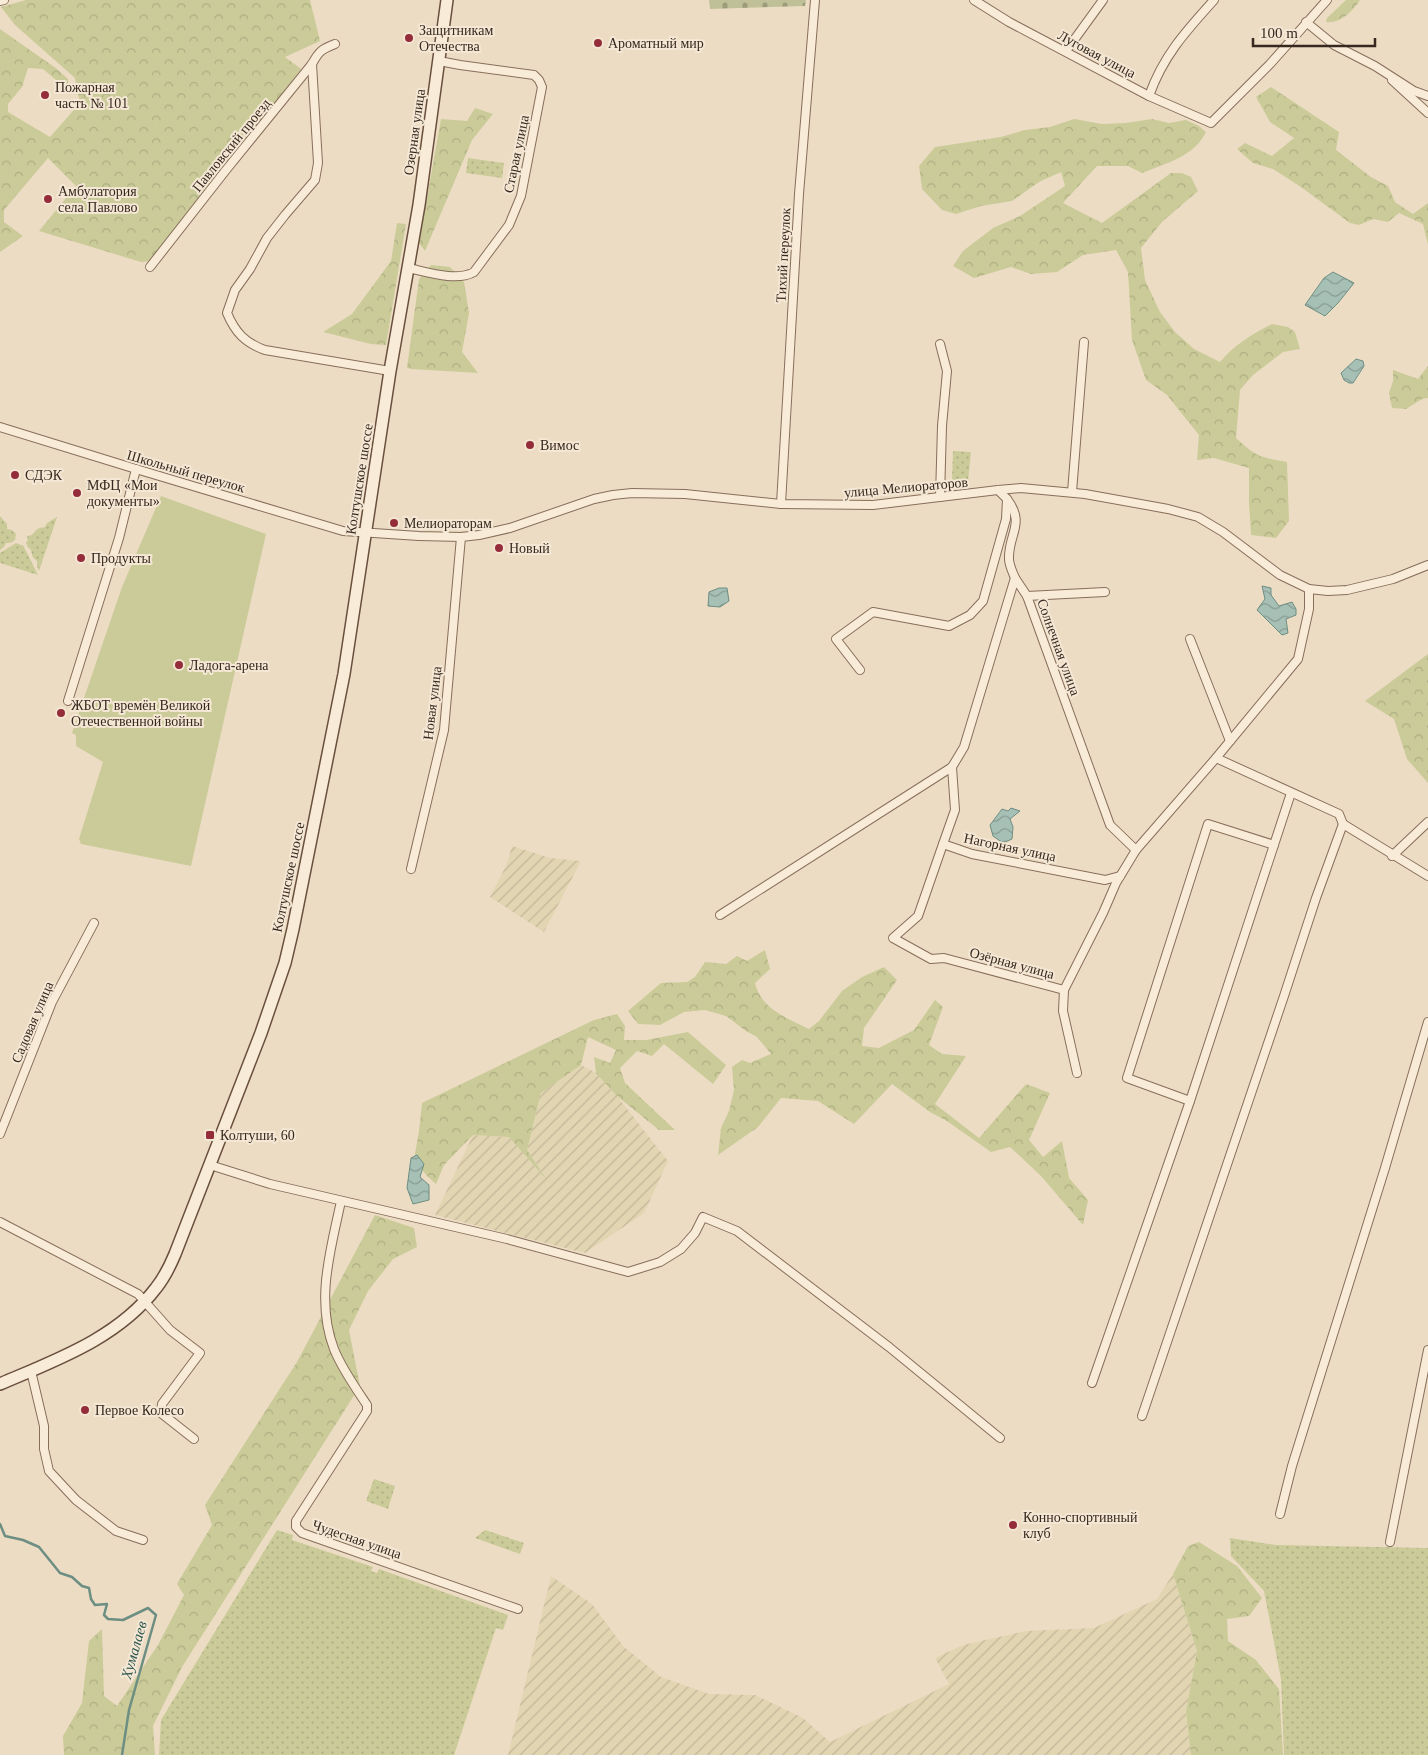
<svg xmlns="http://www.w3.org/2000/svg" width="1428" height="1755" viewBox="0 0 1428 1755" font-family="Georgia,serif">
<defs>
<pattern id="farmland-furrows" width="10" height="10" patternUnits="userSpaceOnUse" patternTransform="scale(1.25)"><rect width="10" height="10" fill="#e2d5b2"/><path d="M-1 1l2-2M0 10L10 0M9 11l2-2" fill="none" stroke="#c2b799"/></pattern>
<pattern id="green-dots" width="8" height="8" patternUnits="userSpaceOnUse" patternTransform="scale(1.25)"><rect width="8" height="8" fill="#cacb98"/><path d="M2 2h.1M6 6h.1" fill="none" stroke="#aeae83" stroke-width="1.8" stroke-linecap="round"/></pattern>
<pattern id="forest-crowns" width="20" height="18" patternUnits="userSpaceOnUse" patternTransform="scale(1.25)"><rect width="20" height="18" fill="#cacb98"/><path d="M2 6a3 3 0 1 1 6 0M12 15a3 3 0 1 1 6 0" fill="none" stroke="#aeae83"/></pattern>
<pattern id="cemetery-stones" width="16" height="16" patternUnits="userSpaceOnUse" patternTransform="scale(1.25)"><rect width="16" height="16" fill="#bfc097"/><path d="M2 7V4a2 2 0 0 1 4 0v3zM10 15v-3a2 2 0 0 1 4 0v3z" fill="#9c9c7b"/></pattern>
<pattern id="water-waves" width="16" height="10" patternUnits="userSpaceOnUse" patternTransform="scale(1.25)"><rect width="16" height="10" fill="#a6c0b6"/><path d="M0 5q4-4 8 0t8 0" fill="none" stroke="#889c93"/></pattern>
</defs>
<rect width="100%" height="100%" fill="#eddcc4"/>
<g fill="url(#farmland-furrows)">
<path d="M512,846L550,858L581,861L544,932L490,897L507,864Z"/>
<path d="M581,1065L596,1073L617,1096L668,1161L644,1213L585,1253L435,1215L473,1135L509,1137L545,1177L527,1150L541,1093Z"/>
<path d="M1173,1574L1197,1651L1186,1712L1191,1755H508L551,1576L592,1604L623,1646L661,1677L709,1694L755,1695L803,1718L830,1742L949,1684L935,1658L963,1645L1026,1631L1094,1628L1157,1599Z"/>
</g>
<g fill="url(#green-dots)">
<path d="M468,158L504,163L502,178L466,173Z"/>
<path d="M953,451L971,452L968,481H952Z"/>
<path d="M0,516L7,524V529L12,530L16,534L15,540L10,543H6L4,547L0,550Z"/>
<path d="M57,517L39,571L37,566V561C31,555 33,558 31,550L28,547L26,543L28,540L27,536L32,535C37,529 37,528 45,527L47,523Z"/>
<path d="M16,543L21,545H23L38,575L0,563V553Z"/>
<path d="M374,1479L395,1486L388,1509L366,1501Z"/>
<path d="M277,1530L293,1535L292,1540L373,1567L371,1571L377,1573L379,1569L508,1615L503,1630L496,1628L454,1755H159L161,1720Z"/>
<path d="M485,1530L524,1543L520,1554L475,1538Z"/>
<path d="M1230,1538L1276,1545L1428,1548V1755H1284L1281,1679L1264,1591L1231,1556Z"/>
</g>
<g fill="url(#forest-crowns)">
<path d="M26,0H310L320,41L285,57L301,69L151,261L141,262L39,231L76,186L48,158L4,210V222L23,236L0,252V29L57,69L68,79V90L43,69L28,68L22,87L8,104V112L50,137L80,103L75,78L15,25L1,7Z"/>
<path d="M1346,0H1360C1353,11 1340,24 1326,22L1327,18Z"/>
<path d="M1271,87L1339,132L1336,150L1371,177L1388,186L1395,202L1413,214L1428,203V245L1423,224L1399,213L1388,222L1373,219L1359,225L1350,223L1301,187L1273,169L1253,163L1237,149L1245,143L1272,156L1294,138L1270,122L1256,97Z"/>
<path d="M475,108L493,114L472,140L425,251L419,243L441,119L467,121Z"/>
<path d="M1074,119L1102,124L1126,123L1152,119L1169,123L1186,120L1199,126L1206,132C1194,157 1166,163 1142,173L1128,166H1097L1063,203L1102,223L1171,173H1182L1191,177L1198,191L1162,222L1141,248L1145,280L1160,312L1175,332L1194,349L1220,362C1234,345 1252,334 1272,324L1288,327L1295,332L1300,349L1283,352L1253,375L1240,390L1236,438C1257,457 1259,457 1287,462L1289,521L1276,538L1251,535L1249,503V468L1214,458L1197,460L1199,435L1167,395L1146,380L1132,340L1128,272L1116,250L1083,255L1057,272L1031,274L1011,267L974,278L953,266L963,251L993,228L1020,216L1065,186L1061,172L1039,182L1012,201L981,206L956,214L942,210L922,189L919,166L935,147L1001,137L1025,130L1050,127Z"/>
<path d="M397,223L406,224L386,345L371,344L323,332L352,314L391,261Z"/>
<path d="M431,265L450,267L464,282L469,313L462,352L478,373L412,369L407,368L419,279Z"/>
<path d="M1428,366V398L1422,399L1406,409L1392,408L1389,393L1393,381V370L1418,379Z"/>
<path d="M1428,654V783L1407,759L1394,719L1365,701Z"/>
<path d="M765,950L770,969L755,983C761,1009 787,1018 809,1029L819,1021L842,991L862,977L884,967L897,980L864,1028L862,1046L879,1048L914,1030L935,1000L943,1007L929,1045L942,1054L966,1056L935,1104L979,1138L1026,1084L1050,1093L1029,1140L1043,1157L1062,1141L1069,1178L1088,1200L1083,1225L1041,1176L1010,1147L991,1152L947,1121L930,1112L892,1084L854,1124L818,1101L781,1098L758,1127L718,1155L721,1128L729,1111L734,1090L732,1067L742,1060L750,1063L771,1054L757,1037L746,1031L726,1016L705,1010L684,1012L660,1025L638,1024L628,1011L661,983L687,982L695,977L705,962L726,964L737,956L747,961Z"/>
<path d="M617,1014L625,1026L624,1040H646L688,1032L726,1065L713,1084L664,1044L652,1056L637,1051L620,1068L625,1083L675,1130H659L617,1096L596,1073L594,1057L610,1063L616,1050L588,1037L581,1065L541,1093L527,1150L547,1180L509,1137L473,1135L444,1165L436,1184L427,1176L414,1159L419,1131L422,1103L594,1020Z"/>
<path d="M375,1215L414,1228L417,1247L393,1259L368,1291L349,1330L360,1386L182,1667L153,1726L155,1755H64L63,1736L82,1703L89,1641L102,1629L104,1696L117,1706L158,1645L184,1595L177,1584L212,1525L205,1505L297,1362Z"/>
<path d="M1199,1542L1237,1566L1262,1598L1249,1616L1227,1619L1228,1641L1256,1660L1279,1689L1283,1755H1191L1186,1712L1197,1651L1173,1574L1188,1546Z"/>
</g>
<path fill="url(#cemetery-stones)" d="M709,0H806L805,6L710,9Z"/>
<path fill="#cacb98" d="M161,496L266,534L191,866L81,844L79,839L103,762L76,746V735L72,733L122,587Z"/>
<g fill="url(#water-waves)" stroke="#6d8e82">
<path d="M1333,272L1354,283L1338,303L1325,316L1305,305L1324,278Z"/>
<path d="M1356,359L1363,361L1364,366L1353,383H1349L1344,380L1341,373Z"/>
<path d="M1262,586L1271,588V595L1279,606L1292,602L1296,609V615L1286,619L1288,633L1282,635L1257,610L1265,599Z"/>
<path d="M719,588H727L729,601L720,607L708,606L709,592Z"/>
<path d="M1011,808L1020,811L1010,819L1013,827L1012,839L1003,843L993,836L990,825L1002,809L1008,811Z"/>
<path d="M417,1155L424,1164L420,1177L429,1185V1200L413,1204L407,1188L411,1158Z"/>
</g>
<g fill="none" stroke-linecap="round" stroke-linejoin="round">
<path stroke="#6d8e82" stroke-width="2.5" d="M0,1524L5,1536L23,1540L39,1547L60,1573L72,1577L82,1586L89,1588L91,1599L95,1605L107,1604L104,1615L108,1619L123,1620L148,1608L156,1615L129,1710L122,1755"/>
<g stroke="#876e5b" stroke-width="10">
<g id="minor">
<path d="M974,0L1009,22L1149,96L1211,123L1270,64L1327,0"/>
<path d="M0,1L4,0"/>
<path d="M1306,22L1334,45L1375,66L1414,91L1428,96"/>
<path d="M1066,51L1103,0"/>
<path d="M312,64L318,163L315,180L285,215L267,238L250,269L235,290L227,313C235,332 245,343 265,350L390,371"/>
<path d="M1392,80L1428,113"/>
<path d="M1149,96C1163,56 1186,31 1214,0"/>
<path d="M150,267L226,170L312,64C319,51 322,49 335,44"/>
<path d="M408,268C427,272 457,282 474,272L509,225L521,196L542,87L539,80L534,75L460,65L439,61"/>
<path d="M0,427L136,469L343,531L419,536L461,537L479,535L510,528L594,499L613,495L632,493L685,494L781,504L873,505L998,490L1021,488L1085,494L1168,509L1198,517L1223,532L1280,575L1309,589L1328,591L1347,590L1393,579L1428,565"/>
<path d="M1072,492L1084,342"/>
<path d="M940,497L942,426L947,371L940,344"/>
<path d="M1007,499C1026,524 1008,534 1009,559C1009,565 1013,573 1015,578"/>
<path d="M781,504L799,194L815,0"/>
<path d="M1027,596L1105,592"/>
<path d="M1190,639L1230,741"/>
<path d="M860,670L836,639L873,612L949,626L970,615L983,601L1006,519L1007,499L998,490"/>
<path d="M68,701L119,538L136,469"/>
<path d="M1216,758L1339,814L1343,824L1428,876"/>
<path d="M952,767L955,810L943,844L972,854L1105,880L1120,876"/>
<path d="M943,844L918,916L893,938L931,959L944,958L1064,990L1103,913L1116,883L1136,850L1216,758L1298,659L1309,609V589"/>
<path d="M1392,856L1428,822"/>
<path d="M411,869L444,730L461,537"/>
<path d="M720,915L952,767L964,747L1015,578L1027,596L1110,825L1136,850"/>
<path d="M1064,990L1063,1011L1077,1073"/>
<path d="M1190,1101L1127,1078L1208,824L1274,845"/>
<path d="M0,1134L52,1002L94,923"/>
<path d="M210,1165L270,1184L507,1239L628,1272L660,1262L681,1249L695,1233L703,1217L737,1231L889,1347L1000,1438"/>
<path d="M341,1201C331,1249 315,1300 334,1349C342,1369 355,1387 367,1405V1411L296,1521V1527L302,1533L518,1609"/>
<path d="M0,1222L138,1294L170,1330L200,1353L162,1404L161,1413L194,1439"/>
<path d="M31,1371L44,1426V1449L49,1471L76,1500L116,1531L143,1540"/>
<path d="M1092,1383L1190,1101L1291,793"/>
<path d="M1142,1416L1284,996L1316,898L1343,824"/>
<path d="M1280,1514L1292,1466L1385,1168L1428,1022"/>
<path d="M1390,1542L1428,1350"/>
</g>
</g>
<g stroke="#694f3e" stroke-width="14">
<path id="secondary" d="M0,1384C56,1360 118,1338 156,1288C164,1278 170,1266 175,1254L261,1033L285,963L293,929L344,674L390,371L419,205L447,0"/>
</g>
<use href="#minor" stroke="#f8ebd7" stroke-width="8"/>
<use href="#secondary" stroke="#f8ebd7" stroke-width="11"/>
</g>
<g fill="#942d39" stroke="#f4e7d4" stroke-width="2">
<circle cx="409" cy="38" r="5"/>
<circle cx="598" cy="43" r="5"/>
<circle cx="45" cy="95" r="5"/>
<circle cx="48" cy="199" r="5"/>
<circle cx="530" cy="445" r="5"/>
<circle cx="15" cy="475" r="5"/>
<circle cx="77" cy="493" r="5"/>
<circle cx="394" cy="523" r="5"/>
<circle cx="499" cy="548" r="5"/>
<circle cx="81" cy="558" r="5"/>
<circle cx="179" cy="665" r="5"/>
<circle cx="61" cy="713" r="5"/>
<rect x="205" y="1130" width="10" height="10" rx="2.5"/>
<circle cx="85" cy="1410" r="5"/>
<circle cx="1013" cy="1525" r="5"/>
</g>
<g text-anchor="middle" stroke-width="4" stroke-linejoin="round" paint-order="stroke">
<g font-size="14" fill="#37281f" stroke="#f4e7d4" text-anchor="start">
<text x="419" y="35">Защитникам<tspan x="419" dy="16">Отечества</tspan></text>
<text x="608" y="48">Ароматный мир</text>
<text x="55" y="92">Пожарная<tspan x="55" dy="16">часть № 101</tspan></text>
<text x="58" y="196">Амбулатория<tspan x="58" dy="16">села Павлово</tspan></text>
<text x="540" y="450">Вимос</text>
<text x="25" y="480">СДЭК</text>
<text x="87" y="490">МФЦ «Мои<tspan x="87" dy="16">документы»</tspan></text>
<text x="404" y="528">Мелиораторам</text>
<text x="509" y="553">Новый</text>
<text x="91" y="563">Продукты</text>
<text x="189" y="670">Ладога-арена</text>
<text x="71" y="710">ЖБОТ времён Великой<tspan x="71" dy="16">Отечественной войны</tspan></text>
<text x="220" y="1140">Колтуши, 60</text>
<text x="95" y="1415">Первое Колесо</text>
<text x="1023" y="1522">Конно-спортивный<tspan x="1023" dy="16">клуб</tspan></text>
</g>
<g font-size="14" fill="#37281f" stroke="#f4e7d4">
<text transform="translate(1097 54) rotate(28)" y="5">Луговая улица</text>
<text transform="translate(414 132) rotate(-82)" y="5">Озерная улица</text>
<text transform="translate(231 145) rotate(-51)" y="5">Павловский проезд</text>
<text transform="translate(516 154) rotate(-78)" y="5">Старая улица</text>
<text transform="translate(783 255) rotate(-87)" y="5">Тихий переулок</text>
<text transform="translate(186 471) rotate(16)" y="5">Школьный переулок</text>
<text transform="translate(359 479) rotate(-81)" y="5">Колтушское шоссе</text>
<text transform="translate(906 487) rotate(-5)" y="5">улица Мелиораторов</text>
<text transform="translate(1059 647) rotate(70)" y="5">Солнечная улица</text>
<text transform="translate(432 703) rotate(-83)" y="5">Новая улица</text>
<text transform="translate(1010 847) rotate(12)" y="5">Нагорная улица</text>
<text transform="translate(288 877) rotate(-78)" y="5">Колтушское шоссе</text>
<text transform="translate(1012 963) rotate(15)" y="5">Озёрная улица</text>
<text transform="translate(32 1022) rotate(-67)" y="5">Садовая улица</text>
<text transform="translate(357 1539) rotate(19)" y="5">Чудесная улица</text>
</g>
<g font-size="15" font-style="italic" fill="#2e5750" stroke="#f4e7d4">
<text transform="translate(134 1650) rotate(-74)" y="5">Хумалаев</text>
</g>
</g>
<path d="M1253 38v8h122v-8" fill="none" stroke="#37281f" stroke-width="2.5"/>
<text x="1260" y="38" font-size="15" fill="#37281f" stroke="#f4e7d4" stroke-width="4" paint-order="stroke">100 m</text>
</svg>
